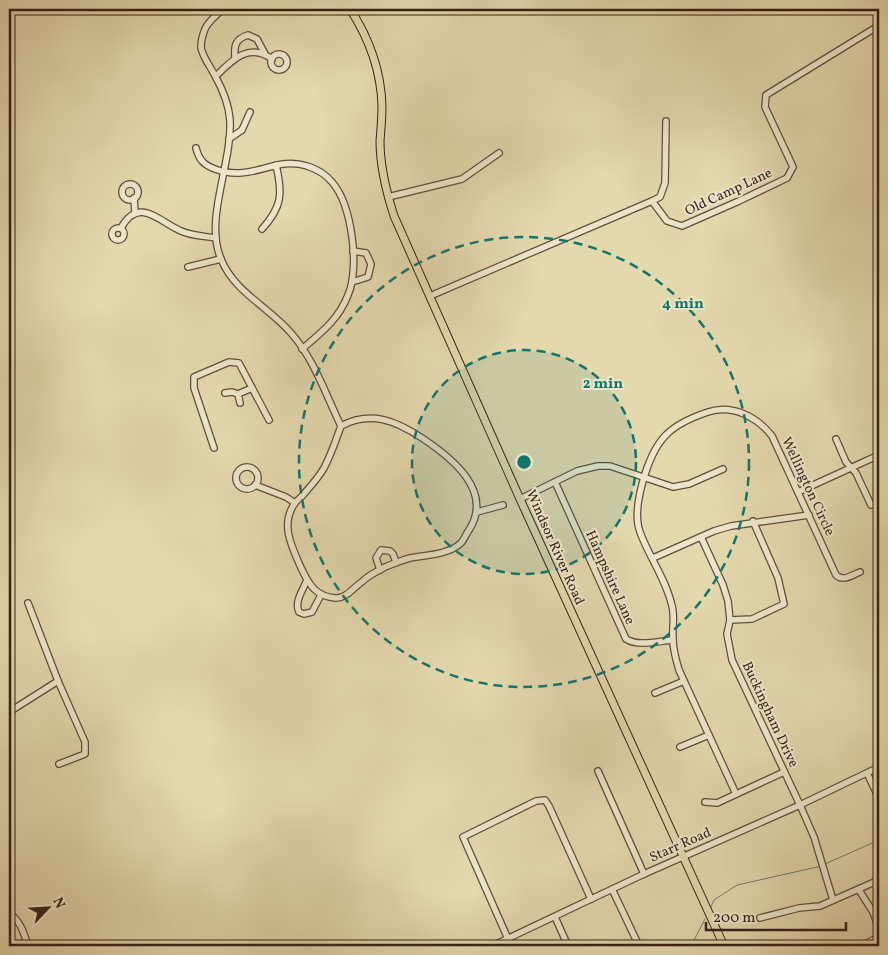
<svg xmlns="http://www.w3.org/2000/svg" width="888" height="955" viewBox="0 0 888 955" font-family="Vollkorn,serif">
<rect width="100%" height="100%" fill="#e4d8ad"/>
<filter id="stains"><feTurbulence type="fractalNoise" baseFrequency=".004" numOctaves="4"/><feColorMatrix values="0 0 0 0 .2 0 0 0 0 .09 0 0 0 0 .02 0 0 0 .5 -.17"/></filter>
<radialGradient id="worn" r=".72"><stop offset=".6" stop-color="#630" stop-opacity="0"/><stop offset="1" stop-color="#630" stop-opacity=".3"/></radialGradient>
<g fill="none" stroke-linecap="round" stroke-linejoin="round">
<g stroke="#6f7b71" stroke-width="1">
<path d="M825,864L879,840"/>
<path d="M710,909L714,900L737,885L822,866"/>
<path d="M691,946L705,919"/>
</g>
<g stroke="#624d3c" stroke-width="8">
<g id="minor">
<path d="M223,9C217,15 209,20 205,29C203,34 201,41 201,47C202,56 210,66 214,74C222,88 229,104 230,121C232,164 204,220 221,259C234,292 269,307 291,333C314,359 326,395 341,426C371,410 396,421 422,438C452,458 494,491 469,530C466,534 464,540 461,543C448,555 426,555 410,558C402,560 393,564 385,567C378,571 369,575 363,581C354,587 346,599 335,598C316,596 310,586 302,570C293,549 279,525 295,503C297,500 301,498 303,495C310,487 319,477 324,468C331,455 336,440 341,426"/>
<circle cx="279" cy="62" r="8"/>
<path d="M235,58C234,46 235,39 248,35L257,39L265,54"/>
<path d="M216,76C232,60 249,42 272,59"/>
<path d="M229,139L242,130L250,112"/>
<path d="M196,148C199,160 204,165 215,169C252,183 275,155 307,166C317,169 326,175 332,182C352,205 360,268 348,295C339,319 321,333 302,349"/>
<circle cx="130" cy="192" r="8"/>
<path d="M388,197L462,179L499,153"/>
<path d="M134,198L135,213"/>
<path d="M652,201L660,197L665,183L666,121"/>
<circle cx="118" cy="234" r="6"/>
<path d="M121,228C139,196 158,221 181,231C192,236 204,236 216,238"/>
<path d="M262,229C282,207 283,194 276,165"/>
<path d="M188,267L221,259"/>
<path d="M352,282L368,277L371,264L366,253L353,251"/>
<path d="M430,296L652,201L667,221L682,226L739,201L787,178L793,167L765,107L766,95L875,28"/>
<path d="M225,393L232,392L238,394"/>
<path d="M240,403L238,394L252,388"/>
<path d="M836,439L846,462L856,473L871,505"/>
<path d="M214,448L194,388V377L229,362L239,363L269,420"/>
<circle cx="247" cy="478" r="11"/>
<path d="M555,482L626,639C639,647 658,641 673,640"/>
<path d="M255,485L286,497L295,503"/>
<path d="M798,492L879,455"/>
<path d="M520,499L577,471L598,466H610L673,487L689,484L723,469"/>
<path d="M477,512L503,505"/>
<path d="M701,537L723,585L728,601L730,620L727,634L732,660L800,805L814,837L833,900"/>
<path d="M653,558L714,531L731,526L809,515"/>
<path d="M380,570L376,558L381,550L390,551L393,554L396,562"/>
<path d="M307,580C303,590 294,602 299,612L304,614L312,612L321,595"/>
<path d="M730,620L752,619L784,604L778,578L753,521"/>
<path d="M58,681L85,742V754L59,764"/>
<path d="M655,693L684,681"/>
<path d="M9,712L58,681L28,603"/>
<path d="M680,747L709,735"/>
<path d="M598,771L644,874"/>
<path d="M867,773L876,792L879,804"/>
<path d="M736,794L679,670C676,660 673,650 673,640C672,628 675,617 672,606C666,579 649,557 640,532C631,508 648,454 665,436C676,424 693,417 708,412C733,404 757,417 772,436L836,575C843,582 852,575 860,572"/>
<path d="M705,802L717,803L784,772"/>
<path d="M879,812V810"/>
<path d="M612,889L639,946"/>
<path d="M859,890L873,912L879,929"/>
<path d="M9,913C20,920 24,933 28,946"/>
<path d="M555,917L568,946"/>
<path d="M760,918L799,908L820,906L879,880"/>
<path d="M508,939L463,837L536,801L545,800L549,806L591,899"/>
<path d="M492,946L644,874L800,805L879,767"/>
<path d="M861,946L879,937"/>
</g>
</g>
<g stroke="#371f16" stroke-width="9">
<path id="major" d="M350,9C369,38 381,71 382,106C382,118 381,129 380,141C380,167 386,191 394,216L520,499L724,946"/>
</g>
<use href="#minor" stroke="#ede6ca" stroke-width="5.5"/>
<use href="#major" stroke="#e4d8ad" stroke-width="7"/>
</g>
<circle cx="524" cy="462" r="112" fill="#0f766e" fill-opacity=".12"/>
<g fill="none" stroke="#0f766e" stroke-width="2.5" stroke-dasharray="9 6">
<circle cx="524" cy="462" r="112"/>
<circle cx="524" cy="462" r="225"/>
</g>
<g text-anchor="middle" stroke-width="4" stroke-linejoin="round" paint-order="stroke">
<g font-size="14" fill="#371f16" stroke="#ede6ca">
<text transform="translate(728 191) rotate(-25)" y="5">Old Camp Lane</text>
<text transform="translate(809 486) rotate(65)" y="5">Wellington Circle</text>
<text transform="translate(556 547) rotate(66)" y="5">Windsor River Road</text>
<text transform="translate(611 577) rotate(66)" y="5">Hampshire Lane</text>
<text transform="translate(771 714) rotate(65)" y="5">Buckingham Drive</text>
<text transform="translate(680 844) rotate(-24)" y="5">Starr Road</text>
</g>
</g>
<circle cx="524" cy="462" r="8" fill="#0f766e" stroke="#ede6ca" stroke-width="2.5"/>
<g font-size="15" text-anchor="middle" font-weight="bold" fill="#0f766e" stroke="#ede6ca" stroke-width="4" stroke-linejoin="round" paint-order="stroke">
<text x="683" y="308">4 min</text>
<text x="603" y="388">2 min</text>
</g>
<rect width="888" height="955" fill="none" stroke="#e4d8ad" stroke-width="30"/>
<rect x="10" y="10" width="868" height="935" fill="none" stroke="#371f16" stroke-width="2.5"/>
<rect x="15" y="15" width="858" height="925" fill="none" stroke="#371f16"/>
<g transform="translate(48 908) rotate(65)" stroke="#ede6ca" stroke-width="4" paint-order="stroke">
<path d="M0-4L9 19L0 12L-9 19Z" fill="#371f16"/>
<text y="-8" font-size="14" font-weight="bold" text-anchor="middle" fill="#371f16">N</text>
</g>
<path d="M706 922v8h140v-8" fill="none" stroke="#371f16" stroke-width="2.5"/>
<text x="713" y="922" font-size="15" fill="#371f16" stroke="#ede6ca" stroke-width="4" paint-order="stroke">200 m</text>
<rect width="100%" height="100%" filter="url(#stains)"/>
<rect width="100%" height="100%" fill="url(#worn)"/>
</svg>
